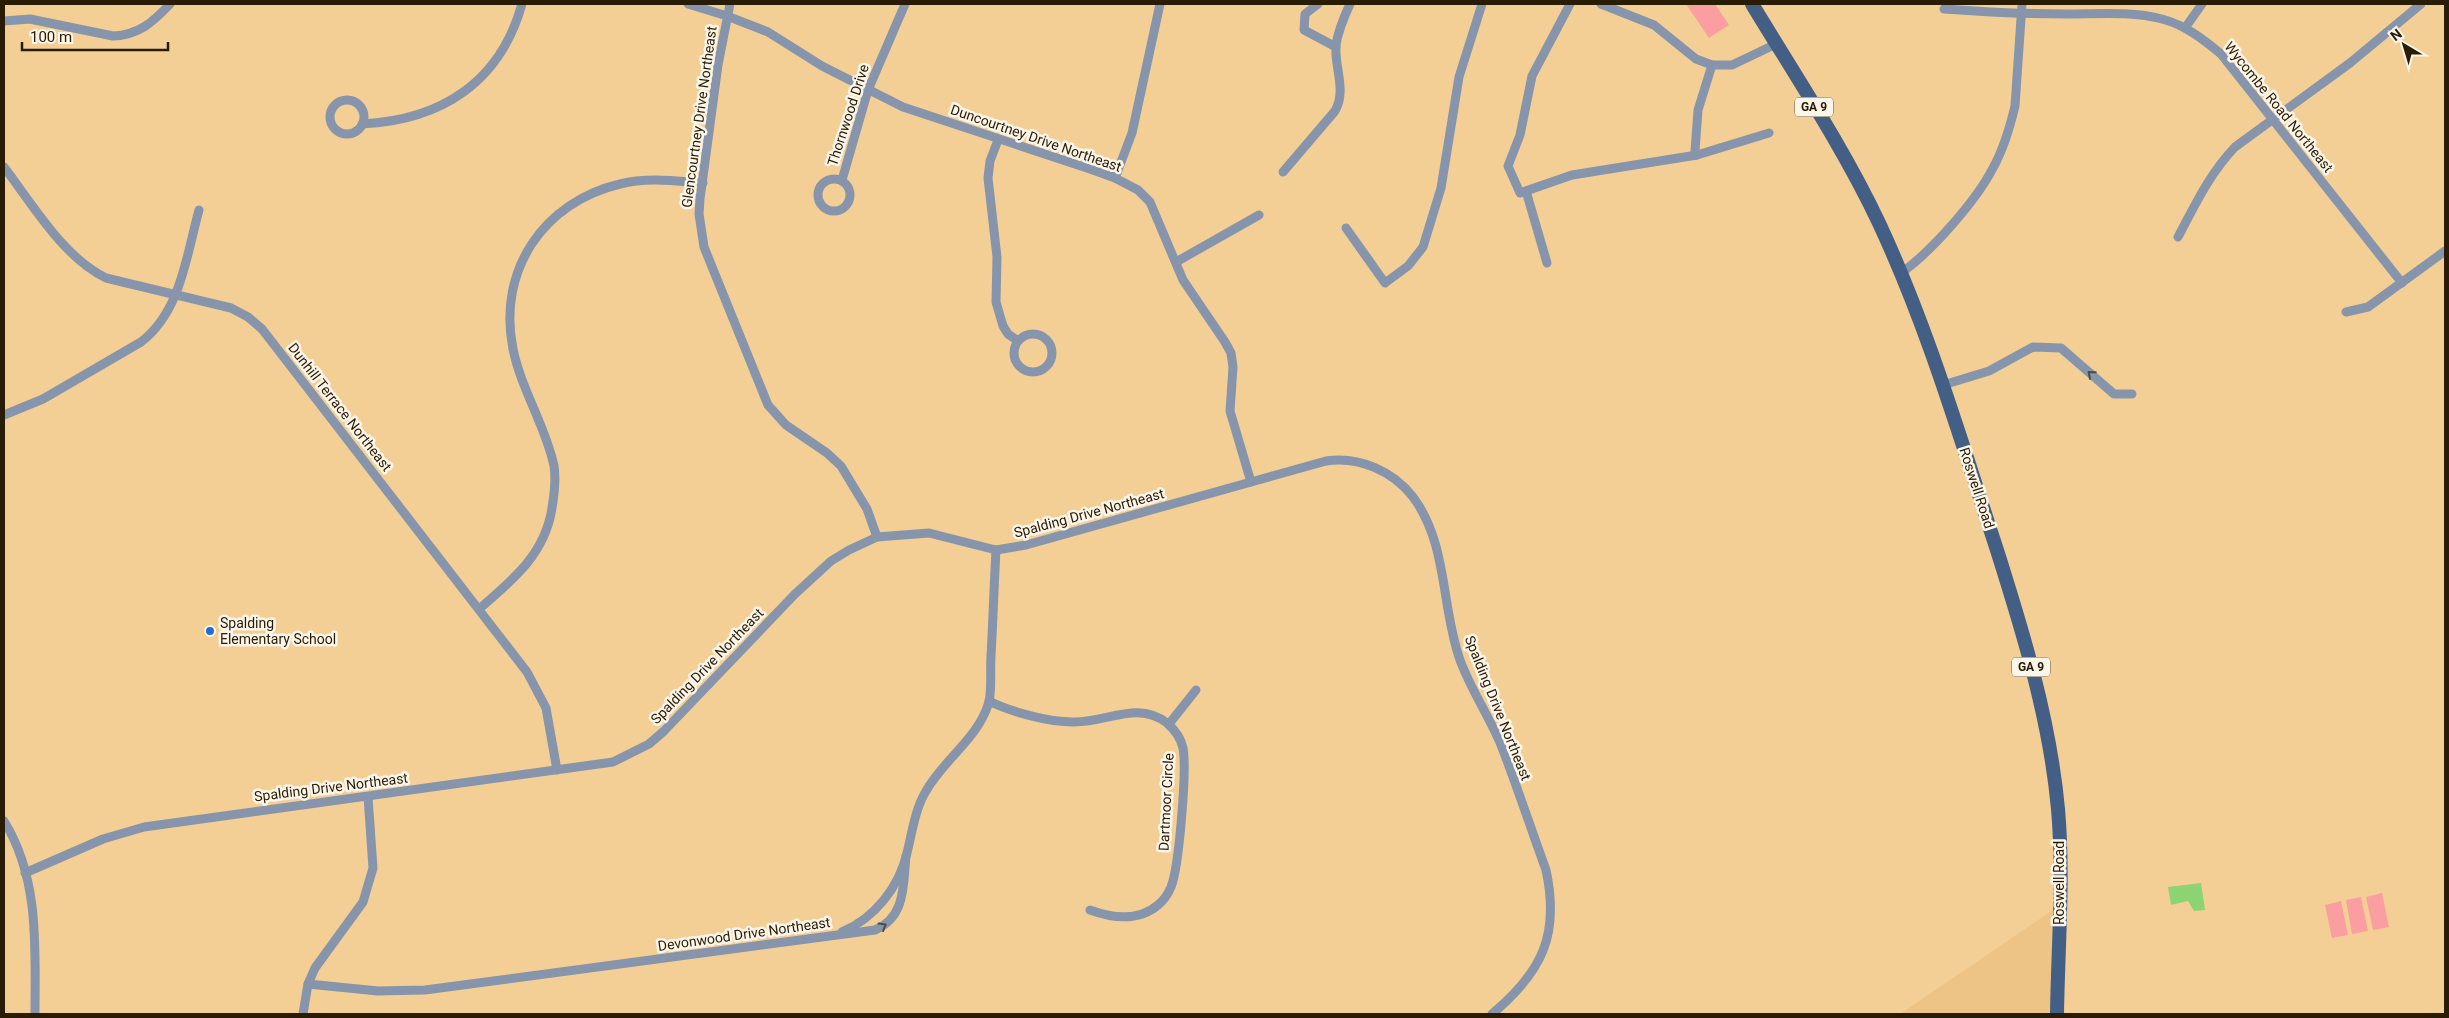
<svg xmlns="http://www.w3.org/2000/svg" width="2449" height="1018" viewBox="0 0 2449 1018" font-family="Roboto,sans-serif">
<rect width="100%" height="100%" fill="#f3cf96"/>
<path fill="#edc485" d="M2056,908L2057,1014H1900L2019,933Z"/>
<g fill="#fb9ea1">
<path d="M1686,4H1715L1729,25L1709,38Z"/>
<path d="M2382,893L2389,927L2373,930L2366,897Z"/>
<path d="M2361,897L2368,931L2352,934L2346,900Z"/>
<path d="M2341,901L2348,935L2332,938L2325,905Z"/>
</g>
<path fill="#8cd374" d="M2201,883L2205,910L2194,911L2188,901L2171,905L2168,887Z"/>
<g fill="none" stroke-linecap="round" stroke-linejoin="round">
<g stroke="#8695ab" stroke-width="9">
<path d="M688,4L727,16L768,32L822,66L903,107L1090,169L1115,178L1138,190L1150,202L1183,280L1225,342L1231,353L1233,367L1230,411L1251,482"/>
<path d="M730,4L718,65L700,199L699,214L704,247L768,405L786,425L827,453L841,466L867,509L877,537"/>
<path d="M1318,4L1305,14L1304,30L1336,47"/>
<path d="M1570,4L1532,76L1520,135L1508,166L1520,193L1572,175L1697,155L1769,133"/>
<path d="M1601,4L1654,25L1696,59L1712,65H1732L1776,44"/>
<path d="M1944,9C1985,12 2026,14 2067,14C2098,14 2132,11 2162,19C2185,25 2203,39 2221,54L2402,283"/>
<path d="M4,21L30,19L113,36C139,35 153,22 170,4"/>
<path d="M2185,28L2202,4"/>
<circle cx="347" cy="117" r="17"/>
<path d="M362,124C442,120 500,82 522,4"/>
<path d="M998,140L990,161L988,178L997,257L996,302L1003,326L1008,334L1018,341"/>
<path d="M1697,155L1695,151L1698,110L1712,65"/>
<path d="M4,167C33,205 63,257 106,278L231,308L248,317L262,329L527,672L546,708L557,770"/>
<path d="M1283,172L1335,111C1347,90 1334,67 1336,45C1338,31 1344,17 1350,4"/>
<path d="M1115,178L1132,133L1160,4"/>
<circle cx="834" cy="195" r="16"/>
<path d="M842,180L868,90L905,4"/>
<path d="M1526,191L1547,263"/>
<path d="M1346,228L1385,283L1408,266L1423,247L1441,188L1459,77L1482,4"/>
<path d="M2178,237C2195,205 2210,173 2235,147L2350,63L2421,4"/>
<path d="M1176,262L1259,215"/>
<path d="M1901,273C1931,252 1976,201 1993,168C2003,150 2010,127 2015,106L2022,4"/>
<path d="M2346,312L2368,307L2445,251"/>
<circle cx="1033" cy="353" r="19"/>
<path d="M1943,385L1989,371L2033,347L2061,348L2114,394H2132"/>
<path d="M4,415L43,399L141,342C181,311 186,257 199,210"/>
<path d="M479,609C513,580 545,554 552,508C554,496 556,478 554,466C546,427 521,389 513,349C497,270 544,202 620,184C647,177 676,181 703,183"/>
<path d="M989,701C1011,712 1048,722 1073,722C1107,723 1137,700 1167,723C1175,730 1181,739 1183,748C1187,771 1179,867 1171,887C1168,894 1163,901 1158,905C1138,922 1112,918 1090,910"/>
<path d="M1169,724L1196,690"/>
<path d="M4,821C40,879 35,949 35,1014"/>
<path d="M25,873L103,839L144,827L613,762L649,744L664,731L795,594L831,561L849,550L877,537L929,533L996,550L1026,545L1326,461C1359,456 1393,471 1413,497C1448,544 1441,607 1460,660C1471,690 1489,716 1501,745C1517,786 1531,829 1546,870C1560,935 1542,972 1492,1014"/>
<path d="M842,932C875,918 899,887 907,853C912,833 915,809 926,791C944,759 978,739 989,702C992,688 990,671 991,656C993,621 994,586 996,550"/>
<path d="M308,984L378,991L425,990L875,930C906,917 903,885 906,856"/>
<path d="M303,1014L308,984L315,968L363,902L373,868L368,797"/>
</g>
<path stroke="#445f86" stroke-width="14" d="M1752,4C1795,75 1843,147 1879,223C1928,328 1960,438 1996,547C2023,632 2050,720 2058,809C2064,877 2058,946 2057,1014"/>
</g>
<defs><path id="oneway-chevron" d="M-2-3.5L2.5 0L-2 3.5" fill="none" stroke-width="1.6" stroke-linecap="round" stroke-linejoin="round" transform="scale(1.25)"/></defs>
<g stroke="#4e4c47">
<use href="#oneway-chevron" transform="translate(2091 374) rotate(-139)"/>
<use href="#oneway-chevron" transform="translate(883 926) rotate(-31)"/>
</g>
<circle fill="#1f6cd7" stroke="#fcf5ea" stroke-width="2" cx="210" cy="631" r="5"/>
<g text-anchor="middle" stroke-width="5" stroke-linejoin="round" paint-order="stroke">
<g fill="#fcf5ea" stroke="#685d4a" stroke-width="1">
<rect x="1795" y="97.5" width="38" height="19" rx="4"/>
<rect x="2012" y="657.5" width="38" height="19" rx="4"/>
</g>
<g font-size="12" font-weight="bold" fill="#291c05">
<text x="1814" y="111">GA 9</text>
<text x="2031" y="671">GA 9</text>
</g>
<g font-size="14" fill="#291c05" stroke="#fcf5ea">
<text transform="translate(2279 107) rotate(51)" y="5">Wycombe Road Northeast</text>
<text transform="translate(848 115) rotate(-72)" y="5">Thornwood Drive</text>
<text transform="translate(699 117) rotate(-82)" y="5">Glencourtney Drive Northeast</text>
<text transform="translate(1036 138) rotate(19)" y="5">Duncourtney Drive Northeast</text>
<text transform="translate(340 407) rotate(52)" y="5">Dunhill Terrace Northeast</text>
<text transform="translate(1977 488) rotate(72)" y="5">Roswell Road</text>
<text transform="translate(1089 513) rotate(-15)" y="5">Spalding Drive Northeast</text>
<text transform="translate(707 666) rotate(-46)" y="5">Spalding Drive Northeast</text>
<text transform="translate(1498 708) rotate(68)" y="5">Spalding Drive Northeast</text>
<text transform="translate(331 787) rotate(-7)" y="5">Spalding Drive Northeast</text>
<text transform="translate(1166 802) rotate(-87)" y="5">Dartmoor Circle</text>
<text transform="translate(2059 883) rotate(-90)" y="5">Roswell Road</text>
<text transform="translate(744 934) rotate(-8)" y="5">Devonwood Drive Northeast</text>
</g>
<g font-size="14" fill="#291c05" stroke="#fcf5ea" text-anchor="start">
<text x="220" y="628">Spalding<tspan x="220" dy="16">Elementary School</tspan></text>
</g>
</g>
<rect width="2449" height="1018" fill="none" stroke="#291c05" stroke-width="10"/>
<g transform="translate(2404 45) rotate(322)" stroke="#fcf5ea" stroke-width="4" paint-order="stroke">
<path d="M0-4L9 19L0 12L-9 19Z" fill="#291c05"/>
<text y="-8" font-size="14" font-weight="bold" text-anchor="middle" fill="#291c05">N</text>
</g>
<path d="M22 42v8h146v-8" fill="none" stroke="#291c05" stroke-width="2.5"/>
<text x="30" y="42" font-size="15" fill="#291c05" stroke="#fcf5ea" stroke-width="4" paint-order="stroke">100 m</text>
</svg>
